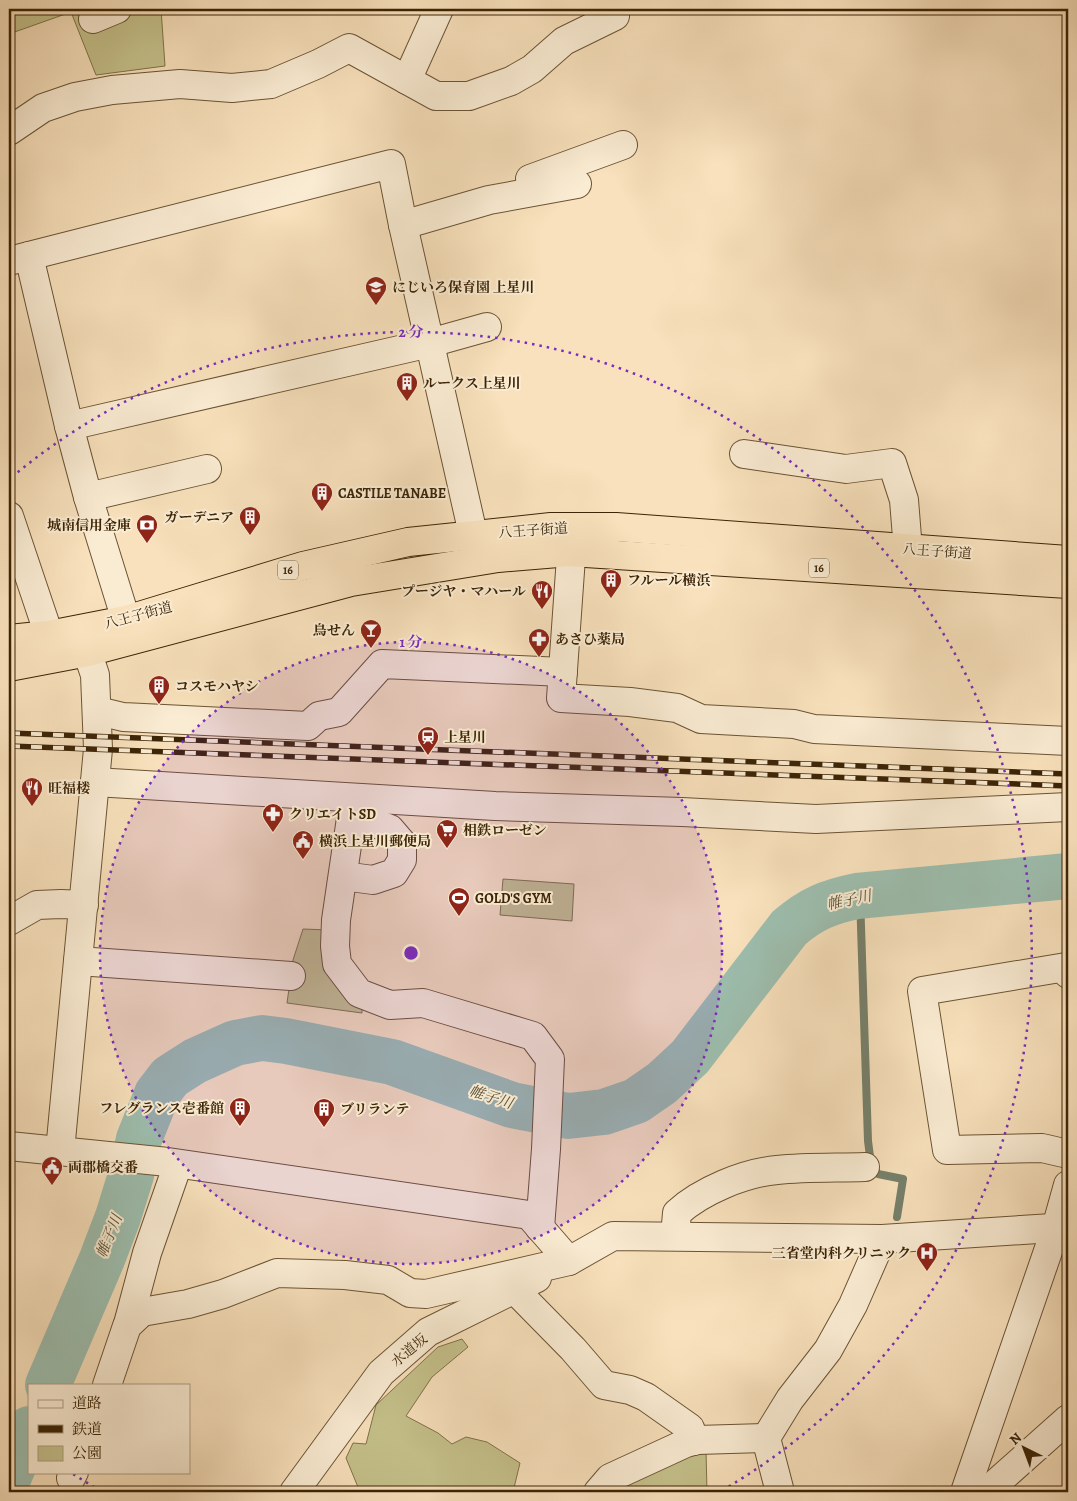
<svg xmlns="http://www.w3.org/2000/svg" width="1077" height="1501" viewBox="0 0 1077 1501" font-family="Alegreya,'Noto Serif JP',serif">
<rect width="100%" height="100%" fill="#f8e1bc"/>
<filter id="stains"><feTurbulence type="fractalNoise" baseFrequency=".004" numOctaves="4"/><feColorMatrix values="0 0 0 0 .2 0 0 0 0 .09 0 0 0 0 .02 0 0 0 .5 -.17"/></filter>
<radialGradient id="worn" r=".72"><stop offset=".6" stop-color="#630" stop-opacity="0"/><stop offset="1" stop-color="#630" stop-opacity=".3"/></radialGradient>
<g fill="#c5c18b" stroke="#807248">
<path d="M9,9H161L165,66L96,75L71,12L9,34Z"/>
<path d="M503,879L574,884L572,921L500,915Z"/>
<path d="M303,929L328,930L362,1008V1013L287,1003L293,960Z"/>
<path d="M462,1339L468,1347L432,1377L406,1416L438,1433L452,1444L466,1437L487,1442L520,1463L513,1492H360L346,1458L353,1443L366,1444L376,1405L438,1347Z"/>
<path d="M706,1450L707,1492H606L615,1483Z"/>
</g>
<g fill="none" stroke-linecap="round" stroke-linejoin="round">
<path stroke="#76806b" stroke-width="8" d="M860,896L868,1141L871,1164L878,1174L903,1179L897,1217"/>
<g stroke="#9dbeae" stroke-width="46">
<path d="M48,1385L102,1259L118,1217L131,1175L139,1139L157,1094L170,1077L195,1061L235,1043L262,1038L286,1041L392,1062L512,1105L568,1116L604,1112L636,1101L662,1083L690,1057L789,928C811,909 828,902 857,896L1068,876"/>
<path d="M9,1476L29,1429"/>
</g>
<g stroke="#6b5334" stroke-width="30">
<g id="minor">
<path d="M93,19L117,9"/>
<path d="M407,80L439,9"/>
<path d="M9,131L43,108L75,97L112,90L180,84L232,88L271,84L318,64L349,48L436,96H469L511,81L532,69L564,41L615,16"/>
<path d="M530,179L623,145"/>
<path d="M403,225L489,200L577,184"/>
<path d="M29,256L69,426L88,497L126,620"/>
<path d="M9,261L391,164L403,225L473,534"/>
<path d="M69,426L430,343L487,327"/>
<path d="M744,454L846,469L892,463L904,500L908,550"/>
<path d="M88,497L207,469"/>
<path d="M9,516L49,635"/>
<path d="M573,529L561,698L630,702L677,708L701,719L794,724L814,729L1068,741"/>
<path d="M98,711L123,717L308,726L319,716L339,712L382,664L563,672"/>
<path d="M95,782L495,806L682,812L816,819L1068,807"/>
<path d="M354,798L336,920L335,946L337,964L359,993L390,1005L423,1003L533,1036L550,1059L546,1149L540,1228"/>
<path d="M343,876L373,880L394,873L402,860V843L390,829L375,823L351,819"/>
<path d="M9,921L37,905L61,904L84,905"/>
<path d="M78,961L291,976"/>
<path d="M1068,974L1066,967L922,991L947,1150L1042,1148L1068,1154"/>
<path d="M9,1146L168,1162L529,1215L569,1261"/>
<path d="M60,1151L98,749L95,675L80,630"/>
<path d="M675,1236L677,1213C701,1191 744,1173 777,1170C806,1167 836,1168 865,1167"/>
<path d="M515,1290L573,1349L604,1385L630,1390L646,1397L690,1428L694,1441"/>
<path d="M128,1324L147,1253L178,1164"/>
<path d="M107,1385L127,1326L142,1312L188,1304L223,1294L277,1273L345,1275L388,1280L410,1293L426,1294L569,1261L613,1236L882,1239L1068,1227"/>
<path d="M71,1478L74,1472"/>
<path d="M294,1492L381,1373L428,1332L537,1278"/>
<path d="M598,1492L610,1478L686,1443L697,1440L766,1438"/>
<path d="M780,1492L766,1438L790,1399L828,1350L853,1305L882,1239"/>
<path d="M965,1492L1056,1228L1068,1185"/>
<path d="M986,1492L1068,1419"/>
</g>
</g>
<g stroke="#3c2406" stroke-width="30">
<g id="highway">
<path d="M9,639L49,635L126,620L303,566L408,542L551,527H616L1068,560"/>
<path d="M9,667L88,652L351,582L498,558L570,552L1068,584"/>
</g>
</g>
<use href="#minor" stroke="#faecd3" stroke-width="28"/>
<use href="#highway" stroke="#f8e1bc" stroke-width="28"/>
<g stroke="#3c2406" stroke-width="5.5">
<g id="rail">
<path d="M9,733L1068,774"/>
<path d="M9,746L1068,786"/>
</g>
</g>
<use href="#rail" stroke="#faecd3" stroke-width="4" stroke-dasharray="11" stroke-linecap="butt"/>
</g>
<circle cx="411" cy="953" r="311" fill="#7b2cbf" fill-opacity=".12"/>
<g fill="none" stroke="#7b2cbf" stroke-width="2.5" stroke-dasharray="2.5 5">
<circle cx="411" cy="953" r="311"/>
<path d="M101 1491A621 621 0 0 1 73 1474M12 477A621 621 0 1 1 721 1491"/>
</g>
<defs>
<g id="school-pin" transform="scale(1.125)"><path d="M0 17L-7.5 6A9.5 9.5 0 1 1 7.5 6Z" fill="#8f2418" stroke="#faecd3"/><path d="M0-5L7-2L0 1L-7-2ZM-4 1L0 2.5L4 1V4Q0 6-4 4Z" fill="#fff"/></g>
<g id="building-pin" transform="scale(1.125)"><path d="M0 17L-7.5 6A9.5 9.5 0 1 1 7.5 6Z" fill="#8f2418" stroke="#faecd3"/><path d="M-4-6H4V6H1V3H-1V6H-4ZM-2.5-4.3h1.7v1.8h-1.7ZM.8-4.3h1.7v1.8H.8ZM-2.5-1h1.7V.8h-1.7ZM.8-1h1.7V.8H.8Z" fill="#fff"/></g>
<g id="bank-pin" transform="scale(1.125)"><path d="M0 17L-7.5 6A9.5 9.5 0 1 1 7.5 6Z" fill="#8f2418" stroke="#faecd3"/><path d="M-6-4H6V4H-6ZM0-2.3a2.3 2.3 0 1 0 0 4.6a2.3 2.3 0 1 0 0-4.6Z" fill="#fff"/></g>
<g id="restaurant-pin" transform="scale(1.125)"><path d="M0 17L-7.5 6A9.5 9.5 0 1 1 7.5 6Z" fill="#8f2418" stroke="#faecd3"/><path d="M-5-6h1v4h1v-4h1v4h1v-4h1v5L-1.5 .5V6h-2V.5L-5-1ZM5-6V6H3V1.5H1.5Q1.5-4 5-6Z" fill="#fff"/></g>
<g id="bar-pin" transform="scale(1.125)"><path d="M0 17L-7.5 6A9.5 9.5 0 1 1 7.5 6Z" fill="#8f2418" stroke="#faecd3"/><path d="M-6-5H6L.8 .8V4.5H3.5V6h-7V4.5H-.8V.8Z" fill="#fff"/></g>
<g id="pharmacy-pin" transform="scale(1.125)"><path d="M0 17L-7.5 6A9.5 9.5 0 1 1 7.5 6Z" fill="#8f2418" stroke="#faecd3"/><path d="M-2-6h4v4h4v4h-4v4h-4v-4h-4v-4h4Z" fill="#fff"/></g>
<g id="station-pin" transform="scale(1.125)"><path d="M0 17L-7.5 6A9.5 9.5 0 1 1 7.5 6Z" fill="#8f2418" stroke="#faecd3"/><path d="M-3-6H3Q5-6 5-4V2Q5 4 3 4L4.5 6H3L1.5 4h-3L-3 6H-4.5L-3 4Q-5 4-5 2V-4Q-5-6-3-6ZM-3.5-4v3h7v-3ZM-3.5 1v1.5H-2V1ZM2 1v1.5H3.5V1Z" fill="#fff"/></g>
<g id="supermarket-pin" transform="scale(1.125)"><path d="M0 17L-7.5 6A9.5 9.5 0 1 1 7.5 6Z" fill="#8f2418" stroke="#faecd3"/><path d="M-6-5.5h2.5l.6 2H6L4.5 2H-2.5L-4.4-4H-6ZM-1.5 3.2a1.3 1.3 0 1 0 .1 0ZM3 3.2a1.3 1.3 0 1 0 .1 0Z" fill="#fff"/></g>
<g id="civic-pin" transform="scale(1.125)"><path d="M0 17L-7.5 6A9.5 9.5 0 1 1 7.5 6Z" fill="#8f2418" stroke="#faecd3"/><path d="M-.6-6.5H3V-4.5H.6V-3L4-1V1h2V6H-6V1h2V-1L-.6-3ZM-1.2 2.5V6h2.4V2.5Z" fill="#fff"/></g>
<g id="stadium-pin" transform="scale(1.125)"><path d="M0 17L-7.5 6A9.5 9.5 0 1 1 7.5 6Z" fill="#8f2418" stroke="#faecd3"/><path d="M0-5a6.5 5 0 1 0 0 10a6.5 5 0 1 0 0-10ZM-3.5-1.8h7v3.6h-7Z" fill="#fff"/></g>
<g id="hospital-pin" transform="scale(1.125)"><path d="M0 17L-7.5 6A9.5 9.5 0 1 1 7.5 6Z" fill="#8f2418" stroke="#faecd3"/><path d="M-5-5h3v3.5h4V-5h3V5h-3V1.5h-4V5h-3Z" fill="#fff"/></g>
</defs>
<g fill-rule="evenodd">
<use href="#school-pin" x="376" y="287"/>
<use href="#building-pin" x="407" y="383"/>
<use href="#building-pin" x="322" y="493"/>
<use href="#building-pin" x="250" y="517"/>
<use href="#bank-pin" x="147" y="525"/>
<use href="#building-pin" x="611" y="580"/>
<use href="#restaurant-pin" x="542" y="591"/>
<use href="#bar-pin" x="371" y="630"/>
<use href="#pharmacy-pin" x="539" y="639"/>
<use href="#building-pin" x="159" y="686"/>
<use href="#station-pin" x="428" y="737"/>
<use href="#restaurant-pin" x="32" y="788"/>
<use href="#pharmacy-pin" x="273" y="814"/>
<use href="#supermarket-pin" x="447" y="830"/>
<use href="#civic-pin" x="303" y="841"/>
<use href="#stadium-pin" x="459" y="898"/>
<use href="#building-pin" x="240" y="1108"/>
<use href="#building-pin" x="324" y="1109"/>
<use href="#civic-pin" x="52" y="1167"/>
<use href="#hospital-pin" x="927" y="1253"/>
</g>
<g text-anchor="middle" stroke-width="4" stroke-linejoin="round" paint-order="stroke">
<g fill="#faecd3" stroke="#756044" stroke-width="1">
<rect x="809" y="558.5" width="20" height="19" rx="4"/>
<rect x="278" y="560.5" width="20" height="19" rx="4"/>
</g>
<g font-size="12" font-weight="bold" fill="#3c2406">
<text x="819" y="572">16</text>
<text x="288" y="574">16</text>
</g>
<g font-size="14" font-weight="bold" fill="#3c2406" stroke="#faecd3" text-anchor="start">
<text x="392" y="292">にじいろ保育園 上星川</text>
<text x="423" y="388">ルークス上星川</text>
<text x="338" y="498">CASTILE TANABE</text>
<text x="234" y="522" text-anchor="end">ガーデニア</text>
<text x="131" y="530" text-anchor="end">城南信用金庫</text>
<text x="627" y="585">フルール横浜</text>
<text x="526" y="596" text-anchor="end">プージヤ・マハール</text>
<text x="355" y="635" text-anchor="end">鳥せん</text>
<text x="555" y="644">あさひ薬局</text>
<text x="175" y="691">コスモハヤシ</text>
<text x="444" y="742">上星川</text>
<text x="48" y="793">旺福楼</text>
<text x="289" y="819">クリエイトSD</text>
<text x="463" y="835">相鉄ローゼン</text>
<text x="319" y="846">横浜上星川郵便局</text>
<text x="475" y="903">GOLD'S GYM</text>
<text x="224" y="1113" text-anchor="end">フレグランス壱番館</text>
<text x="340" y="1114">ブリランテ</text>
<text x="68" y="1172">両郡橋交番</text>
<text x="911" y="1258" text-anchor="end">三省堂内科クリニック</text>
</g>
<g font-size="14" fill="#3c2406" stroke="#faecd3">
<text transform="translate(533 530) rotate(-4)" y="5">八王子街道</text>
<text transform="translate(937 551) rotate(4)" y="5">八王子街道</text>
<text transform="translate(138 615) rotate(-15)" y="5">八王子街道</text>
<text transform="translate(409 1350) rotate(-40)" y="5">水道坂</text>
</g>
<g font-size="15" font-style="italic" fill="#595238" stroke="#faecd3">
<text transform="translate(849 900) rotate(-12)" y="5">帷子川</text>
<text transform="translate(491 1097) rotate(18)" y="5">帷子川</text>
<text transform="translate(109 1236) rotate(-68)" y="5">帷子川</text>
</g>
</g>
<circle cx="411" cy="953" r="8" fill="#7b2cbf" stroke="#faecd3" stroke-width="2.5"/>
<g font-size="15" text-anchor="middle" font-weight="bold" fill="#7b2cbf" stroke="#faecd3" stroke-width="4" stroke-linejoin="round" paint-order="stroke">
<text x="411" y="337">2 分</text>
<text x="411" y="647">1 分</text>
</g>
<rect width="1077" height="1501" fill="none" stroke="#f8e1bc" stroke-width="30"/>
<rect x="10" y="10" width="1057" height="1481" fill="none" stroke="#3c2406" stroke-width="2.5"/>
<rect x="15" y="15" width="1047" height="1471" fill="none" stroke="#3c2406"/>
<rect x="28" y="1384" width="162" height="90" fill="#faecd3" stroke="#ae9c81"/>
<rect x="38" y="1400" width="25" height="8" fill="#faecd3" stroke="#ae9c81"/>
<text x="72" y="1408" font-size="15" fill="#3c2406">道路</text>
<rect x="38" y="1425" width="25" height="8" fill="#3c2406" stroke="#ae9c81"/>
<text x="72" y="1434" font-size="15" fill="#3c2406">鉄道</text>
<rect x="38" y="1446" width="25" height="15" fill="#c5c18b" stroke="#ae9c81"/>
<text x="72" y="1458" font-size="15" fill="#3c2406">公園</text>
<g transform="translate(1024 1448) rotate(318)" stroke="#faecd3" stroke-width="4" paint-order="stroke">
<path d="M0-4L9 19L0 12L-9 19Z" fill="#3c2406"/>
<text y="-8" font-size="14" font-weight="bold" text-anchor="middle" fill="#3c2406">N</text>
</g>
<rect width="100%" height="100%" filter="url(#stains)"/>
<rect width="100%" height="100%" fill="url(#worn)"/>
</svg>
